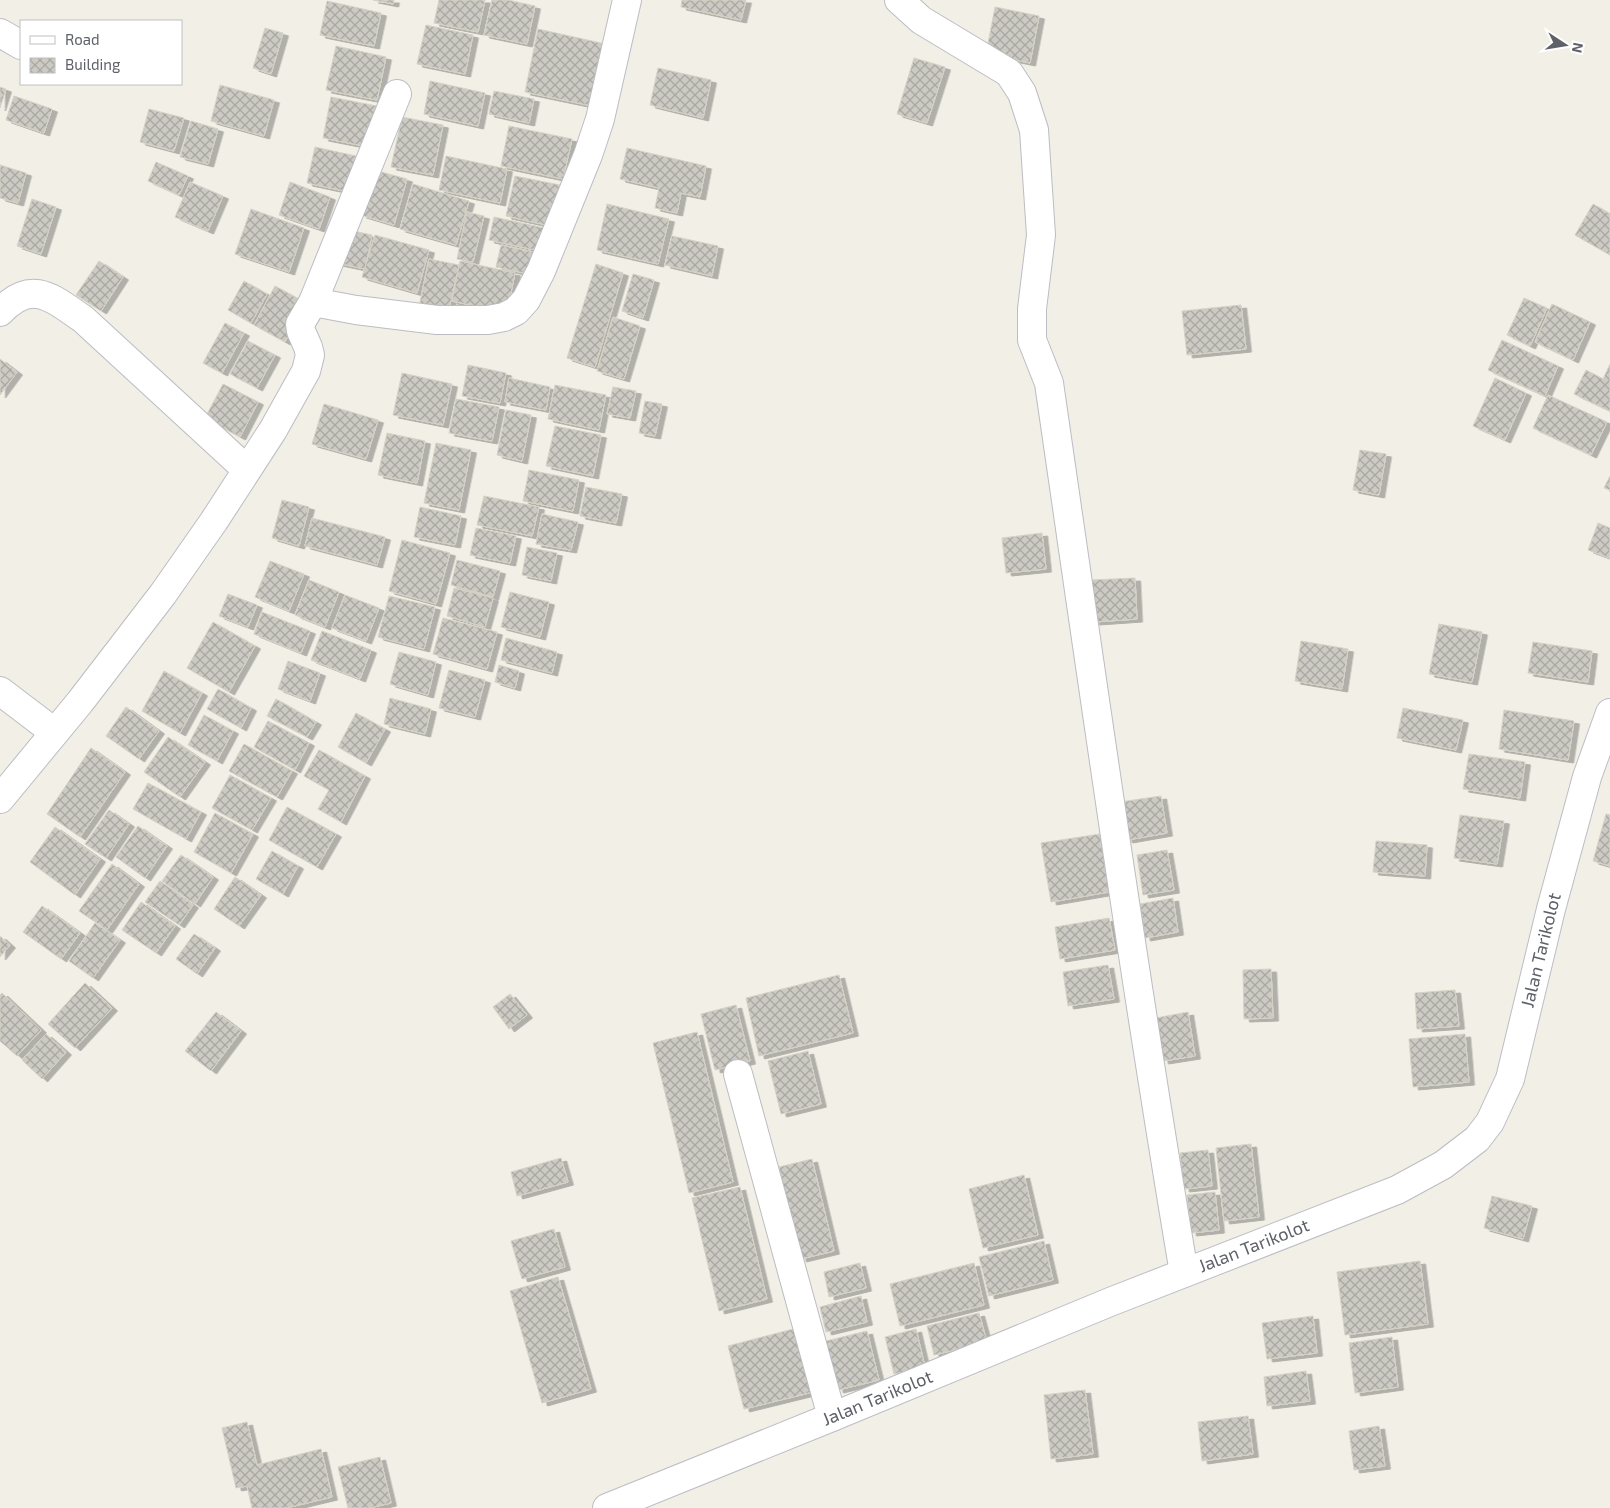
<svg xmlns="http://www.w3.org/2000/svg" width="1610" height="1508" viewBox="0 0 1610 1508" font-family="'Exo 2',sans-serif">
<defs>
<pattern id="building-cross-hatch" width="8" height="8" patternUnits="userSpaceOnUse" patternTransform="scale(1.25)"><rect width="8" height="8" fill="#cccac3"/><path d="M0 0l8 8M0 8l8-8" fill="none" stroke="#a9a7a2"/></pattern>
<filter id="shadow"><feDropShadow dx="5.5" dy="3" stdDeviation="0" flood-color="#0004"/></filter>
</defs>
<rect width="100%" height="100%" fill="#f1efe6"/>
<g fill="url(#building-cross-hatch)" stroke="#d6d2c4" filter="url(#shadow)">
<path d="M373,0H394L393,4Z"/>
<path d="M439,0H485L478,32L434,23Z"/>
<path d="M492,0H508L535,6L527,44L484,35Z"/>
<path d="M682,0H746L741,20L681,7Z"/>
<path d="M327,1L381,13L374,46L320,35Z"/>
<path d="M995,7L1039,16L1030,63L986,54Z"/>
<path d="M426,25L473,35L465,74L417,64Z"/>
<path d="M265,28L283,33L271,74L253,68Z"/>
<path d="M538,29L610,45L597,107L525,92Z"/>
<path d="M336,46L386,57L377,100L326,90Z"/>
<path d="M914,58L945,67L927,123L897,114Z"/>
<path d="M658,68L711,80L703,118L650,105Z"/>
<path d="M430,81L485,93L478,126L424,114Z"/>
<path d="M220,85L274,100L264,136L211,121Z"/>
<path d="M0,87L6,89L0,108Z"/>
<path d="M494,91L534,99L529,123L489,114Z"/>
<path d="M14,96L52,109L44,133L6,120Z"/>
<path d="M331,97L382,107L374,148L323,138Z"/>
<path d="M149,109L184,118L174,151L140,142Z"/>
<path d="M402,117L443,125L433,175L391,167Z"/>
<path d="M191,121L218,129L208,164L180,157Z"/>
<path d="M509,126L572,139L563,179L501,166Z"/>
<path d="M315,147L356,156L349,192L307,183Z"/>
<path d="M627,148L706,166L700,197L681,193L677,213L655,208L659,188L620,179Z"/>
<path d="M446,156L507,169L500,203L439,190Z"/>
<path d="M156,162L188,176L179,195L148,181Z"/>
<path d="M0,165L26,173L18,203L0,198Z"/>
<path d="M374,170L407,179L394,225L361,215Z"/>
<path d="M515,176L560,185L551,226L506,216Z"/>
<path d="M190,182L223,196L208,231L175,217Z"/>
<path d="M290,182L330,197L319,229L279,215Z"/>
<path d="M413,184L469,201L456,245L400,229Z"/>
<path d="M32,199L56,207L41,254L17,246Z"/>
<path d="M607,204L669,219L658,264L597,250Z"/>
<path d="M1593,204L1610,214V255L1575,235Z"/>
<path d="M251,209L304,228L289,272L235,254Z"/>
<path d="M467,212L484,216L473,262L457,259Z"/>
<path d="M494,217L549,229L544,252L489,240Z"/>
<path d="M344,229L372,235L365,269L337,263Z"/>
<path d="M375,235L429,250L417,293L362,277Z"/>
<path d="M672,236L718,246L712,276L665,265Z"/>
<path d="M501,245L538,253L533,275L496,267Z"/>
<path d="M429,259L459,265L448,313L419,307Z"/>
<path d="M99,261L123,277L101,311L76,295Z"/>
<path d="M460,261L515,273L507,313L452,301Z"/>
<path d="M596,264L623,273L595,367L567,358Z"/>
<path d="M633,274L654,280L643,318L622,311Z"/>
<path d="M244,281L267,294L251,323L228,310Z"/>
<path d="M275,286L306,303L285,342L254,325Z"/>
<path d="M1524,298L1547,308L1530,346L1507,335Z"/>
<path d="M1552,304L1590,322L1573,360L1535,342Z"/>
<path d="M1241,305L1246,349L1187,355L1182,311Z"/>
<path d="M613,317L640,326L624,379L597,371Z"/>
<path d="M225,323L244,333L222,373L203,363Z"/>
<path d="M1502,340L1558,366L1545,396L1488,370Z"/>
<path d="M248,341L275,355L257,388L230,374Z"/>
<path d="M0,359L17,372L0,395Z"/>
<path d="M1610,364V411L1574,394L1586,370L1603,379Z"/>
<path d="M468,365L506,373L500,403L462,396Z"/>
<path d="M402,373L452,384L443,425L393,415Z"/>
<path d="M509,378L550,387L546,410L505,402Z"/>
<path d="M1495,378L1526,393L1505,440L1473,426Z"/>
<path d="M223,384L258,402L240,437L205,418Z"/>
<path d="M555,385L606,395L599,430L548,419Z"/>
<path d="M613,387L636,391L630,418L607,414Z"/>
<path d="M1548,395L1607,422L1591,455L1533,428Z"/>
<path d="M456,399L499,407L492,441L449,433Z"/>
<path d="M645,401L662,404L655,436L639,433Z"/>
<path d="M324,404L378,420L366,459L312,444Z"/>
<path d="M506,410L531,415L522,461L497,455Z"/>
<path d="M555,426L601,435L593,476L546,466Z"/>
<path d="M387,433L425,441L417,483L378,475Z"/>
<path d="M436,443L471,450L459,510L424,503Z"/>
<path d="M1360,450L1386,454L1379,495L1353,490Z"/>
<path d="M529,470L579,480L573,511L523,501Z"/>
<path d="M1610,476V490L1604,488Z"/>
<path d="M586,487L622,494L616,523L580,516Z"/>
<path d="M484,496L539,507L532,536L477,525Z"/>
<path d="M282,500L309,507L299,546L272,538Z"/>
<path d="M420,507L461,516L455,545L414,537Z"/>
<path d="M542,514L578,522L571,550L536,544Z"/>
<path d="M312,518L385,537L377,565L305,546Z"/>
<path d="M1598,523L1610,528V558L1588,550Z"/>
<path d="M476,528L516,536L510,563L470,555Z"/>
<path d="M1042,533L1046,569L1006,573L1002,538Z"/>
<path d="M402,540L450,553L436,604L389,591Z"/>
<path d="M527,547L557,553L551,581L522,575Z"/>
<path d="M457,560L500,571L493,597L451,585Z"/>
<path d="M270,561L304,574L289,611L255,597Z"/>
<path d="M1135,578L1137,619L1094,622L1091,580Z"/>
<path d="M309,580L339,592L325,627L295,615Z"/>
<path d="M454,588L493,598L485,627L447,616Z"/>
<path d="M510,592L549,602L540,637L501,627Z"/>
<path d="M228,594L257,605L248,627L219,616Z"/>
<path d="M345,595L379,608L366,641L332,628Z"/>
<path d="M389,596L435,607L424,649L378,637Z"/>
<path d="M262,612L310,631L301,653L254,634Z"/>
<path d="M443,618L497,632L487,669L433,654Z"/>
<path d="M213,622L255,646L229,692L187,668Z"/>
<path d="M1439,624L1482,632L1472,682L1429,674Z"/>
<path d="M322,631L371,650L360,679L311,660Z"/>
<path d="M506,638L557,652L552,673L501,660Z"/>
<path d="M1301,641L1348,649L1342,689L1295,681Z"/>
<path d="M1533,642L1592,651L1588,682L1528,673Z"/>
<path d="M399,652L436,662L428,695L390,684Z"/>
<path d="M288,661L320,673L310,701L278,689Z"/>
<path d="M499,665L519,671L515,688L495,682Z"/>
<path d="M449,670L485,680L475,717L439,708Z"/>
<path d="M164,671L202,693L180,733L142,711Z"/>
<path d="M218,689L251,708L241,728L207,709Z"/>
<path d="M390,698L431,709L425,734L384,724Z"/>
<path d="M276,699L316,722L307,737L267,716Z"/>
<path d="M126,707L159,731L139,759L106,736Z"/>
<path d="M1403,708L1463,720L1456,750L1397,738Z"/>
<path d="M1504,710L1574,721L1568,760L1499,749Z"/>
<path d="M356,713L385,729L366,763L338,747Z"/>
<path d="M204,715L233,731L217,761L188,745Z"/>
<path d="M268,721L309,743L295,770L254,747Z"/>
<path d="M168,737L205,762L180,797L144,772Z"/>
<path d="M244,744L292,771L277,797L229,771Z"/>
<path d="M91,748L125,772L80,837L47,814Z"/>
<path d="M319,750L365,776L341,822L318,809L329,790L304,776Z"/>
<path d="M1469,754L1525,762L1520,798L1463,789Z"/>
<path d="M230,775L271,798L252,830L212,808Z"/>
<path d="M148,783L201,812L186,839L133,809Z"/>
<path d="M1161,796L1167,833L1127,840L1120,802Z"/>
<path d="M287,807L336,834L317,867L269,840Z"/>
<path d="M109,810L129,824L106,858L85,844Z"/>
<path d="M215,813L253,834L231,873L194,852Z"/>
<path d="M1606,814L1610,815V866L1593,861Z"/>
<path d="M1460,815L1504,821L1497,864L1454,858Z"/>
<path d="M138,826L167,846L145,878L116,857Z"/>
<path d="M55,827L100,859L75,895L30,862Z"/>
<path d="M1100,834L1109,892L1051,902L1041,843Z"/>
<path d="M1376,841L1427,845L1425,876L1373,872Z"/>
<path d="M1167,850L1174,890L1143,895L1137,855Z"/>
<path d="M272,851L298,866L283,894L256,879Z"/>
<path d="M181,855L213,877L195,904L162,881Z"/>
<path d="M112,864L139,884L107,930L79,911Z"/>
<path d="M235,877L261,895L239,926L214,909Z"/>
<path d="M160,881L193,905L179,925L145,902Z"/>
<path d="M1173,898L1178,932L1145,938L1140,904Z"/>
<path d="M141,902L175,926L156,953L122,930Z"/>
<path d="M42,906L80,933L61,959L23,932Z"/>
<path d="M1109,918L1115,950L1060,959L1055,927Z"/>
<path d="M95,923L120,940L93,978L69,961Z"/>
<path d="M194,934L215,948L197,974L176,959Z"/>
<path d="M0,936L10,945L0,957Z"/>
<path d="M1108,965L1114,999L1068,1006L1063,972Z"/>
<path d="M1271,969L1273,1018L1244,1019L1243,970Z"/>
<path d="M839,975L853,1033L759,1056L746,998Z"/>
<path d="M85,983L112,1008L75,1048L48,1024Z"/>
<path d="M1455,990L1459,1026L1417,1029L1415,993Z"/>
<path d="M2,993L41,1030L17,1056L0,1041V995Z"/>
<path d="M510,994L527,1015L509,1029L493,1007Z"/>
<path d="M736,1005L750,1061L715,1070L701,1014Z"/>
<path d="M216,1012L241,1031L211,1071L185,1051Z"/>
<path d="M1188,1012L1195,1056L1163,1061L1156,1018Z"/>
<path d="M697,1032L733,1182L689,1193L653,1043Z"/>
<path d="M46,1034L66,1052L42,1079L22,1060Z"/>
<path d="M1465,1034L1469,1082L1413,1087L1409,1039Z"/>
<path d="M808,1051L821,1104L781,1114L768,1061Z"/>
<path d="M1251,1144L1259,1217L1224,1221L1216,1148Z"/>
<path d="M1208,1150L1212,1186L1184,1189L1180,1153Z"/>
<path d="M561,1158L568,1182L517,1196L511,1172Z"/>
<path d="M812,1159L834,1251L801,1259L779,1167Z"/>
<path d="M1024,1175L1038,1235L983,1248L969,1189Z"/>
<path d="M740,1187L767,1299L719,1311L692,1198Z"/>
<path d="M1215,1192L1219,1230L1191,1233L1187,1195Z"/>
<path d="M1492,1196L1532,1206L1523,1239L1484,1228Z"/>
<path d="M554,1229L565,1267L522,1279L511,1241Z"/>
<path d="M1044,1241L1053,1280L989,1296L979,1257Z"/>
<path d="M1420,1261L1428,1324L1345,1335L1337,1272Z"/>
<path d="M860,1263L866,1288L829,1297L824,1272Z"/>
<path d="M974,1263L984,1305L900,1326L890,1284Z"/>
<path d="M558,1277L591,1389L542,1403L510,1291Z"/>
<path d="M861,1296L867,1322L826,1332L820,1307Z"/>
<path d="M979,1313L987,1342L934,1355L927,1326Z"/>
<path d="M1313,1316L1317,1353L1267,1359L1262,1323Z"/>
<path d="M797,1328L813,1392L744,1409L728,1346Z"/>
<path d="M916,1329L925,1367L894,1374L885,1337Z"/>
<path d="M867,1331L879,1380L838,1390L826,1341Z"/>
<path d="M1392,1337L1398,1387L1355,1393L1349,1343Z"/>
<path d="M1306,1371L1310,1401L1267,1406L1264,1377Z"/>
<path d="M1085,1390L1093,1454L1051,1459L1044,1395Z"/>
<path d="M1248,1416L1253,1454L1202,1461L1198,1422Z"/>
<path d="M247,1422L257,1465L321,1449L332,1497L286,1508H252L247,1486L236,1488L222,1428Z"/>
<path d="M1379,1426L1385,1466L1354,1470L1349,1431Z"/>
<path d="M380,1457L391,1503L369,1508H348L338,1467Z"/>
</g>
<g fill="none" stroke-linecap="round" stroke-linejoin="round">
<g stroke="#bbbdc3" stroke-width="30">
<g id="minor">
<path d="M899,0L921,20L1009,73L1022,93L1034,130L1041,235L1032,309V340L1049,383C1092,680 1134,977 1184,1273"/>
<path d="M0,33L21,45"/>
<path d="M313,302L397,94"/>
<path d="M0,312C32,278 52,298 83,319L246,469"/>
<path d="M0,691L54,732"/>
<path d="M0,799L80,702L163,594L214,521L273,430L306,371L310,355L308,347L301,331L300,324L313,302L356,310L437,320H488L504,317L516,311L526,300L541,271L588,155L600,119L627,0"/>
<path d="M738,1074L832,1417"/>
</g>
</g>
<g stroke="#bbbdc3" stroke-width="30">
<g id="tertiary">
<path id="s1" d="M607,1508L832,1417L1110,1302L1397,1190L1443,1165L1477,1139L1490,1122L1510,1079L1551,909L1587,777L1610,713"/>
</g>
</g>
<use href="#minor" stroke="#fff" stroke-width="28"/>
<use href="#tertiary" stroke="#fff" stroke-width="28"/>
</g>
<g text-anchor="middle" stroke-width="4" stroke-linejoin="round" paint-order="stroke">
<g font-size="18" fill="#5e6168" stroke="#fff">
<text dy="6" stroke="none"><textPath href="#s1" startOffset="1148">Jalan Tarikolot</textPath></text>
<text dy="6" stroke="none"><textPath href="#s1" startOffset="698">Jalan Tarikolot</textPath></text>
<text dy="6" stroke="none"><textPath href="#s1" startOffset="292">Jalan Tarikolot</textPath></text>
</g>
</g>
<rect x="20" y="20" width="162" height="65" fill="#ffffff" stroke="#bfc0c3"/>
<rect x="30" y="36" width="25" height="8" fill="#ffffff" stroke="#bfc0c3"/>
<text x="65" y="45" font-size="15" fill="#5e6168">Road</text>
<rect x="30" y="58" width="25" height="15" fill="url(#building-cross-hatch)" stroke="#bfc0c3"/>
<text x="65" y="70" font-size="15" fill="#5e6168">Building</text>
<g transform="translate(1565 45) rotate(102)" stroke="#ffffff" stroke-width="4" paint-order="stroke">
<path d="M0-4L9 19L0 12L-9 19Z" fill="#5e6168"/>
<text y="-8" font-size="14" font-weight="bold" text-anchor="middle" fill="#5e6168">N</text>
</g>
</svg>
